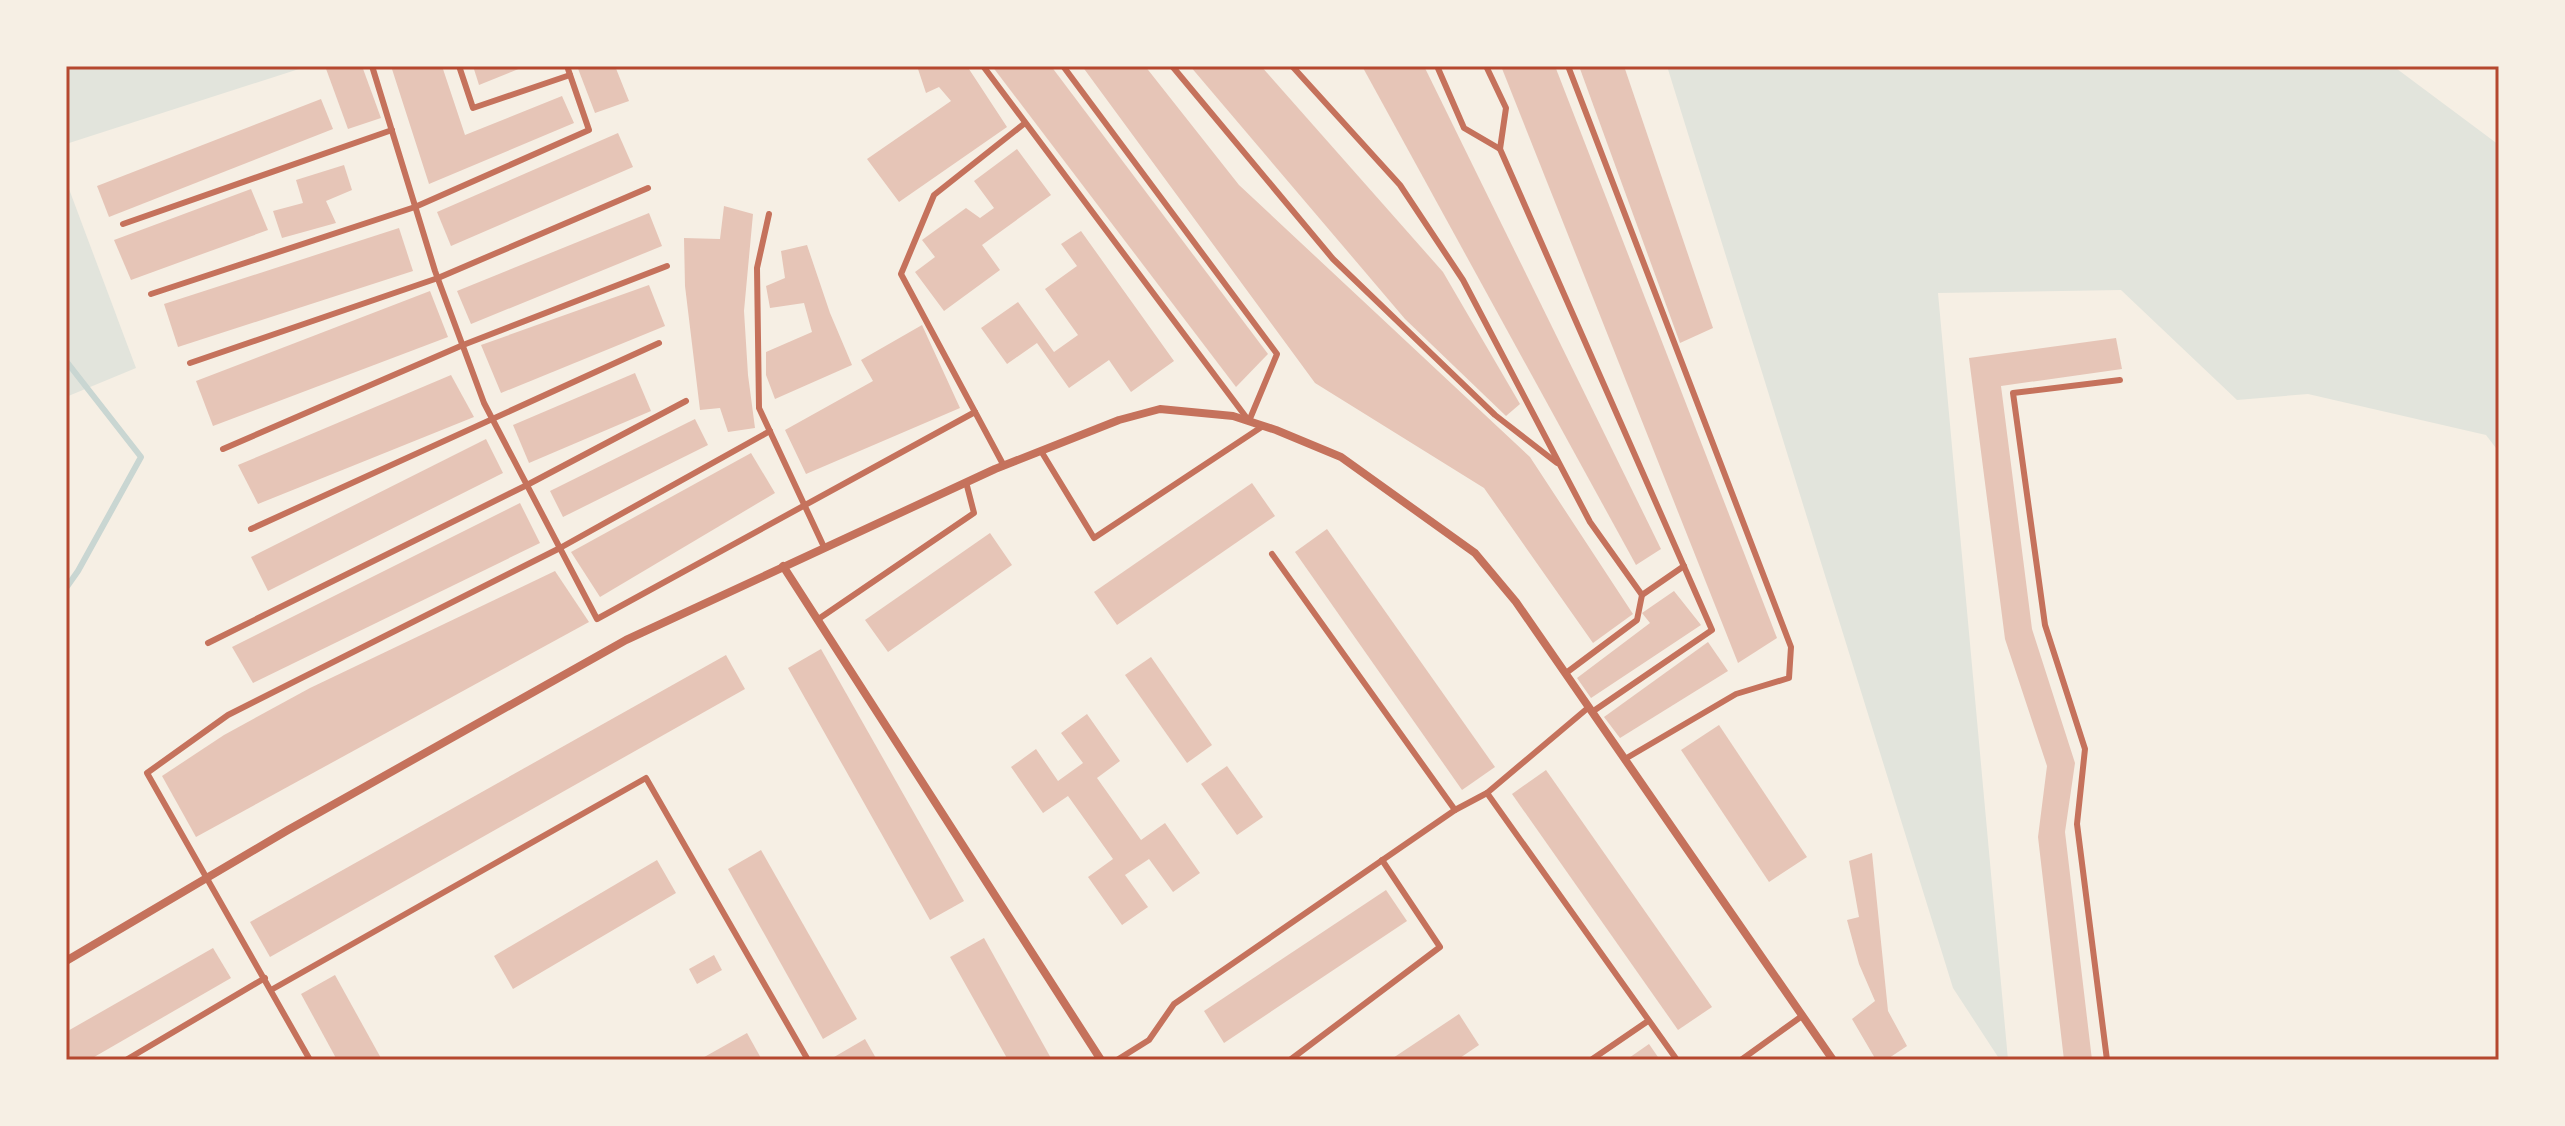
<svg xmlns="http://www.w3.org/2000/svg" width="2565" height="1126" viewBox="0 0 2565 1126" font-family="'Nunito Sans',sans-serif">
<rect width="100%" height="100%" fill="#f6efe4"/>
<g fill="#e2e4dc">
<path d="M66,66H298L299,69L66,144Z"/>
<path d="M1667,66H2393L2499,145V452L2486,435L2308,394L2237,400L2121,290L1938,293L2008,1060H2000L1953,988Z"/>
<path d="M66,181L136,368L66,397Z"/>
</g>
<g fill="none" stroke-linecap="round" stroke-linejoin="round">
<path stroke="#c9d6d2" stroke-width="6" d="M66,361L141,457L78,571L66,588"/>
</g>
<g fill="#e6c5b7">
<path d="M325,66H362L381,118L348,129Z"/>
<path d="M391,66H442L465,135L562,96L574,123L429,184Z"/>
<path d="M473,66H526L479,85Z"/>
<path d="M577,66H615L629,101L595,113Z"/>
<path d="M917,66H967L1007,127L899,202L867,159L951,101L939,87L926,93Z"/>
<path d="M992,66H1051L1268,354L1236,387Z"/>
<path d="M1082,66H1145L1239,185L1530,457L1633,614L1593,643L1484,488L1315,383Z"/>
<path d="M1190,66H1261L1443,272L1520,404L1506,416L1405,319Z"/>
<path d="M1362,66H1424L1661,549L1636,565Z"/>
<path d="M1501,66H1555L1777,638L1738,663Z"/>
<path d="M1579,66H1624L1713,328L1680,343Z"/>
<path d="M321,99L333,129L109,217L97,186Z"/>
<path d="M618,133L633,167L451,246L437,212Z"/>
<path d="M1017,149L1051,195L982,245L1000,270L944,311L915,272L935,257L922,240L966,208L980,218L994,208L974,181Z"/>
<path d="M344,165L352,190L326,201L336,223L282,238L273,211L303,203L296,180Z"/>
<path d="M251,189L268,230L131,280L114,240Z"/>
<path d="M724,206L753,214L744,311L748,375L755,428L728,432L720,408L700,410L685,286L684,238L720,239Z"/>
<path d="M649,213L662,246L471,324L457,291Z"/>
<path d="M399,228L413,271L178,347L164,304Z"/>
<path d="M1081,231L1174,361L1131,392L1109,360L1069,388L1037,343L1007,364L981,328L1018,302L1054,352L1078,335L1045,289L1077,266L1061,244Z"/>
<path d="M807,245L830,313L852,365L775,399L766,375V352L812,332L804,303L770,308L766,286L785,278L781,251Z"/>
<path d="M649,285L665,326L501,393L481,345Z"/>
<path d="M430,291L448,337L213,426L196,381Z"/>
<path d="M922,325L960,408L806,474L785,430L873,381L861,360Z"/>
<path d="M2116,338L2122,369L2001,386L2032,629L2075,763L2065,832L2092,1060H2064L2038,837L2047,766L2005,639L1969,358Z"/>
<path d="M635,373L651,411L529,463L513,425Z"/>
<path d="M451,375L474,417L258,504L238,465Z"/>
<path d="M695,419L708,445L563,517L550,491Z"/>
<path d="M486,439L503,473L268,591L251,557Z"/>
<path d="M751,453L775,493L600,597L571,552Z"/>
<path d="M1252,483L1275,516L1117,625L1094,592Z"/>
<path d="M520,503L540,543L253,683L232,647Z"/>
<path d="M1327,529L1495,767L1462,790L1295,552Z"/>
<path d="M990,533L1012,565L888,652L865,620Z"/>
<path d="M555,571L589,622L196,837L162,776L224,735L310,688Z"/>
<path d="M1674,591L1701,625L1591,698L1577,678L1650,623L1642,613Z"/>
<path d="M1708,642L1728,671L1620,738L1604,717Z"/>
<path d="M821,649L964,901L930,920L788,668Z"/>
<path d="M726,655L745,689L270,957L250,922Z"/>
<path d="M1151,657L1212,745L1187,763L1125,675Z"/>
<path d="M1087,714L1120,761L1097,778L1141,840L1165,823L1200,873L1173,892L1149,859L1125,875L1148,907L1122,925L1088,877L1113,859L1068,796L1043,813L1011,767L1036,749L1058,781L1083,763L1061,733Z"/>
<path d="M1719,725L1807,857L1769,882L1681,750Z"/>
<path d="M1227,766L1263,817L1237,835L1201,784Z"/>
<path d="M1546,770L1712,1007L1678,1030L1512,794Z"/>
<path d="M761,850L857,1019L823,1039L728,869Z"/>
<path d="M1872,853L1888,1011L1907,1046L1886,1060H1876L1852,1019L1875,1001L1859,964L1847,920L1859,917L1849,861Z"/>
<path d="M657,860L676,893L513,989L494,956Z"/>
<path d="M1386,890L1407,921L1224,1043L1204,1011Z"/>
<path d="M984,938L1052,1060H1008L950,957Z"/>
<path d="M213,948L231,978L89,1060H66V1032Z"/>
<path d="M714,955L722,970L697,984L689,969Z"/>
<path d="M335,975L382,1060H337L301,994Z"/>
<path d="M1459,1014L1479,1045L1457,1060H1390Z"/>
<path d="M747,1033L762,1060H699Z"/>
<path d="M865,1039L877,1060H829Z"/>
<path d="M1649,1044L1660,1060H1626Z"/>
</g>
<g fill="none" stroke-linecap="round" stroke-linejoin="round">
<g stroke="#c5725c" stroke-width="6">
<path d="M372,66L435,271L484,403L597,619L975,412"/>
<path d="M459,66L473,108L570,75"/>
<path d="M983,66L1249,421"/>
<path d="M1063,66L1277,354L1249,421"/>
<path d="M1172,66L1333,259L1495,415L1557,463"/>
<path d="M1292,66L1400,185L1463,280L1590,522L1642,595L1637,620L1566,673"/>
<path d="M1437,66L1464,128L1500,149"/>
<path d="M1486,66L1506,108L1500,149L1712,630L1592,712"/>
<path d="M1568,66L1791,647L1789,678L1736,694L1625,759"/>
<path d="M769,214L757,268L759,408L824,547"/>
<path d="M123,224L392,130"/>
<path d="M151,294L415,207L589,130L567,66"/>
<path d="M190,363L438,278L648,188"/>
<path d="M223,449L463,345L667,266"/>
<path d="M1041,451L1094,538L1263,426"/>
<path d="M1004,466L901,274L934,195L1025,123"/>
<path d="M251,529L659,343"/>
<path d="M1272,554L1455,810"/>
<path d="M1642,595L1684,566"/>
<path d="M817,620L974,513L966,482"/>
<path d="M208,643L527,485L686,401"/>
<path d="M1589,707L1487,793L1677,1060"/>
<path d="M271,990L646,778L808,1060"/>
<path d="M126,1060L265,978"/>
<path d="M310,1060L147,773L228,715L560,548L770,431"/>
<path d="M1117,1060L1149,1040L1174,1004L1455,810L1487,793"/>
<path d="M1290,1060L1440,947L1382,860"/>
<path d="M1591,1060L1648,1021"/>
<path d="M1741,1060L1802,1016"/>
<path d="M2107,1060L2077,824L2085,749L2045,625L2013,393L2120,380"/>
</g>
<g stroke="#c5725c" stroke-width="8">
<path d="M783,566L1101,1060"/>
<path d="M66,961L288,830L626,640L995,469L1119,420L1160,409L1233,416L1276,430L1341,457L1475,553L1516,602L1833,1060"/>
</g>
</g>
<rect width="2565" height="1126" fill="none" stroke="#f6efe4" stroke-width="136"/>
<rect x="68" y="68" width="2429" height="990" fill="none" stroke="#b5482f" stroke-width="3"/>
</svg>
